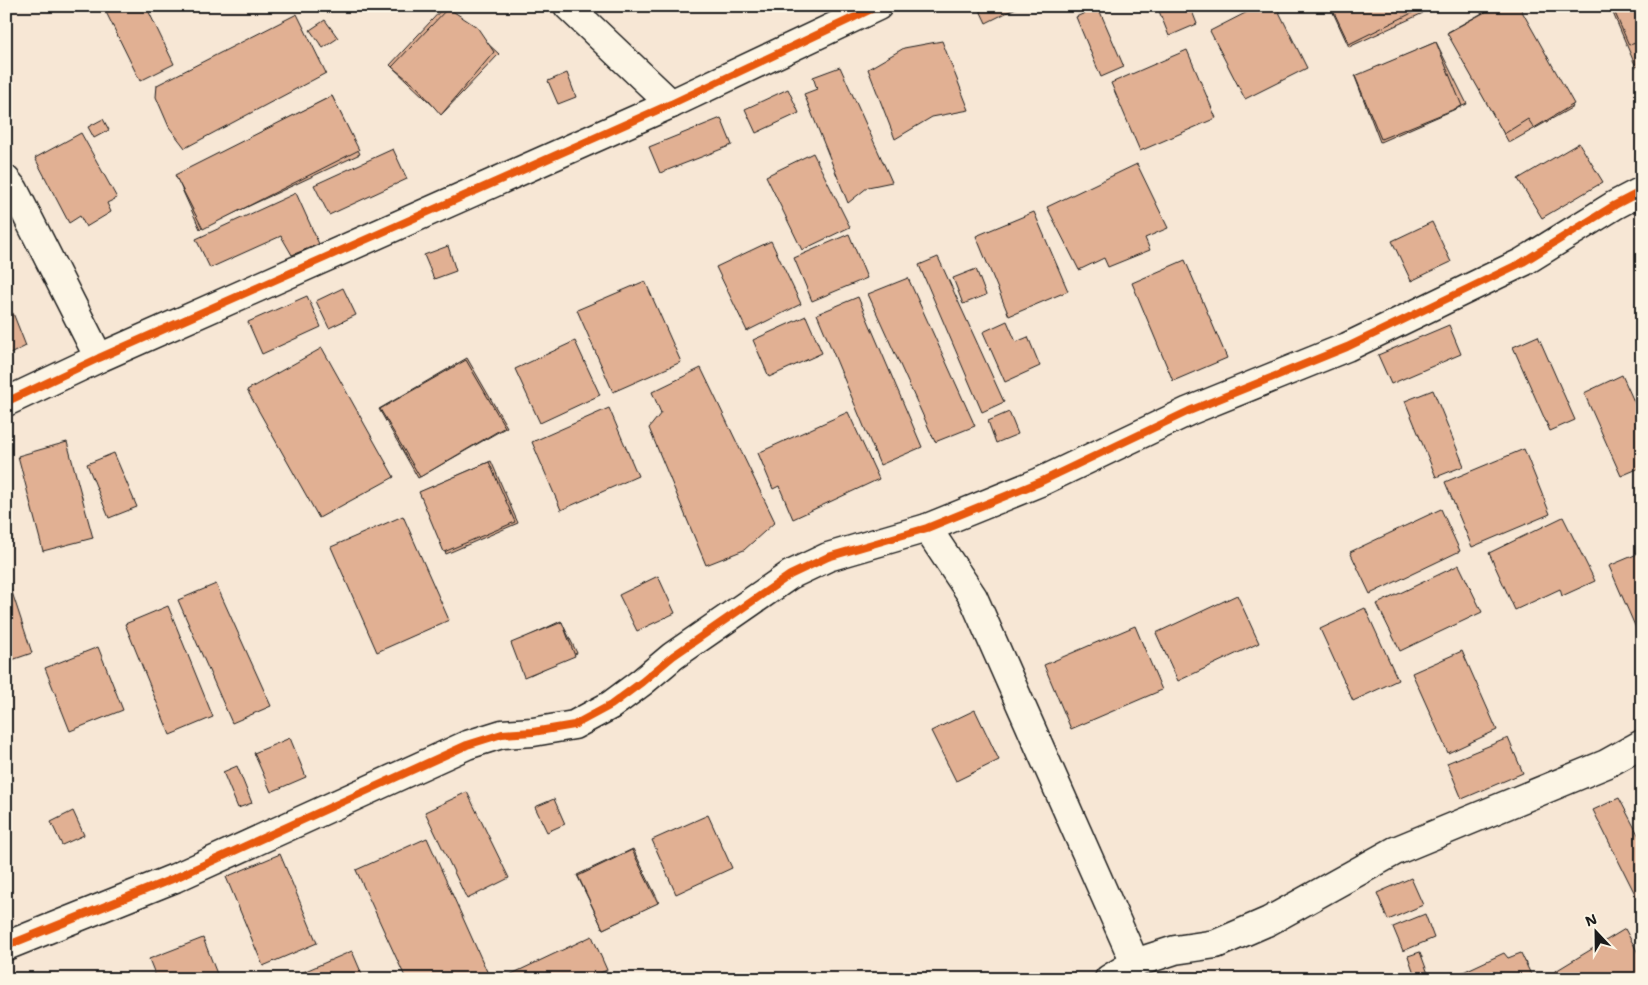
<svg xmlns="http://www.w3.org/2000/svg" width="1648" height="985" viewBox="0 0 1648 985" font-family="'Shantell Sans',sans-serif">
<rect width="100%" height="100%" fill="#f7e7d5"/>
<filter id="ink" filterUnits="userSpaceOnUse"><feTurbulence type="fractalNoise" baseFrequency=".02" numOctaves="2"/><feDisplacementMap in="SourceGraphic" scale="10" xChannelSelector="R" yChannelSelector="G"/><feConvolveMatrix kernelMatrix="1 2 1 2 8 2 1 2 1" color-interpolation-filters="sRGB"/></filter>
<g filter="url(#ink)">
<g fill="#e1b093" stroke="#1c1c1c">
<path d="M103,6H146L174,64L140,81Z"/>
<path d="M445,6H447L499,54L442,114L390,65Z"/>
<path d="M978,6H1020L986,23Z"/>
<path d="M1157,6H1190L1197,24L1169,36Z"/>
<path d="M1259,6H1276L1307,68L1245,99L1210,31Z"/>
<path d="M1330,6H1420L1423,13L1349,47Z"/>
<path d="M1331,6H1422V8L1349,44Z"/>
<path d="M1495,6H1517L1573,107L1509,143L1448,32Z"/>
<path d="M1496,6H1519L1574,104L1534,128L1528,119L1504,134L1447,33Z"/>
<path d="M1610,6H1642V65L1636,67Z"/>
<path d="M1612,6H1642V53L1636,43L1629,45Z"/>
<path d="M1098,7L1124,67L1101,77L1076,17Z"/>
<path d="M448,8L477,27L494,52L441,115L417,87L392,67Z"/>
<path d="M297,14L326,73L185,148L169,127L156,97L157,85Z"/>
<path d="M325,20L338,38L323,48L310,30Z"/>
<path d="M942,41L969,110L932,117L895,139L868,69L904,48Z"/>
<path d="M1436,42L1467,104L1380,142L1355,77Z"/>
<path d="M1436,42L1462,106L1381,139L1355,76Z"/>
<path d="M1187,50L1216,118L1140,151L1111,83Z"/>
<path d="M840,67L892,182L868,187L848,203L804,94L817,89L813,77Z"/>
<path d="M567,73L576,97L558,104L548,81Z"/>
<path d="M788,89L799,113L756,133L745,109Z"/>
<path d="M332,96L360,154L200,229L176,176Z"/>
<path d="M332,96L359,150L203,229L175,175Z"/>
<path d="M721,118L732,145L660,173L649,147Z"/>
<path d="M103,119L109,130L94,138L88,127Z"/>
<path d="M81,133L117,198L107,203L111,212L86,227L80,216L69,223L35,158Z"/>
<path d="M1579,143L1603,182L1542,218L1518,179Z"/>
<path d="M393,149L407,179L329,215L314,185Z"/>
<path d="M813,153L850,227L802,250L766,176Z"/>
<path d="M1137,164L1168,228L1145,238L1150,250L1108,267L1104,258L1079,270L1047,207Z"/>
<path d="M296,193L319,244L292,255L281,236L210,268L196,239Z"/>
<path d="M1034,212L1068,291L1009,316L976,236Z"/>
<path d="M1432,222L1451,262L1411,281L1392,241Z"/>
<path d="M849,234L867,278L812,301L794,258Z"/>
<path d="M771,241L801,304L747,331L716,267Z"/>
<path d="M448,246L456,271L434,279L424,255Z"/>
<path d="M938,257L1004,402L982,412L919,265Z"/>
<path d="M1185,260L1227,358L1173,381L1132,283Z"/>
<path d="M976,269L986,295L963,304L953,278Z"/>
<path d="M908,278L975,426L935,442L868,294Z"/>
<path d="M645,281L681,362L613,392L577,310Z"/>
<path d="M343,288L356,315L329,328L316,301Z"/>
<path d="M307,296L321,327L262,354L248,322Z"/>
<path d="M858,297L922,447L880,465L817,314Z"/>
<path d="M13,313L26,346L6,356V316Z"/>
<path d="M806,316L822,353L769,377L753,340Z"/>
<path d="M1007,321L1016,342L1028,337L1040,366L1005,382L983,332Z"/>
<path d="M1449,325L1461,354L1391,384L1378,355Z"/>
<path d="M1538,336L1575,420L1550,431L1513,347Z"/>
<path d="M575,341L600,395L540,423L515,369Z"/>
<path d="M322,348L394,477L319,518L247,390Z"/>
<path d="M467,358L507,427L418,478L379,409Z"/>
<path d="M466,360L505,427L420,477L380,409Z"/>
<path d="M701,368L775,522L744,550L706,565L649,428L661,413L652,392Z"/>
<path d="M1622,375L1642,419V467L1621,476L1584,393Z"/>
<path d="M1433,390L1464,466L1436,477L1405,401Z"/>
<path d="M609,408L638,476L561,510L532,442Z"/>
<path d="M848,412L879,479L793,519L779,486L773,489L758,453Z"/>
<path d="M1009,412L1018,434L996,443L988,421Z"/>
<path d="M67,442L93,538L43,551L18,456Z"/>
<path d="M1524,449L1550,514L1472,547L1445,482Z"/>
<path d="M114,453L137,507L109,518L87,464Z"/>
<path d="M491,461L518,523L446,554L420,492Z"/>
<path d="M489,462L515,522L444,552L419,492Z"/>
<path d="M1441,509L1460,551L1370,594L1350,552Z"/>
<path d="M403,516L449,620L377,652L331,547Z"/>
<path d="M1563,517L1595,581L1562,596L1560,589L1515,610L1489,553Z"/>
<path d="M1642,552V642L1609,566Z"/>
<path d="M1459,565L1482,612L1400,651L1377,604Z"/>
<path d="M6,574L32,653L6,662Z"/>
<path d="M658,576L675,613L637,631L619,595Z"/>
<path d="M216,584L271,706L232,723L178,600Z"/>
<path d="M1237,595L1259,643L1178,681L1156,633Z"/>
<path d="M168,606L213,717L170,735L125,624Z"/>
<path d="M1365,608L1398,680L1353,701L1320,629Z"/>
<path d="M561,621L577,653L530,675L514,643Z"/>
<path d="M562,622L575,656L524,677L511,643Z"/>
<path d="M1135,626L1162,690L1071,729L1044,665Z"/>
<path d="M98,647L123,710L70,731L45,668Z"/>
<path d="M1462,651L1497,730L1448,753L1412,673Z"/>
<path d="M975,710L999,760L956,781L931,731Z"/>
<path d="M290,738L306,777L271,792L254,753Z"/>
<path d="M1508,738L1523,773L1462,799L1447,763Z"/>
<path d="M237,766L252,803L238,808L223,772Z"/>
<path d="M467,792L509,878L467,899L425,812Z"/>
<path d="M1619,798L1642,842V908L1593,810Z"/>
<path d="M554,799L565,824L547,832L535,807Z"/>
<path d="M73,811L84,835L62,845L51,822Z"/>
<path d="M708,815L732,868L676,894L652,840Z"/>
<path d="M427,838L489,976L484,979H406L356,870Z"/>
<path d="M633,849L659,902L603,929L577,875Z"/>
<path d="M632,850L658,903L603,929L578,876Z"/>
<path d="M280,854L317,943L263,966L226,877Z"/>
<path d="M1411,878L1423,905L1388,920L1377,893Z"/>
<path d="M1425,914L1434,938L1403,951L1393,927Z"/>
<path d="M1625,929L1642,960V979H1557L1554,972Z"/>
<path d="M592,936L607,970L587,979H501Z"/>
<path d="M203,938L219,979H157L149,959Z"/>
<path d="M352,951L364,979H287Z"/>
<path d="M1420,952L1430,979H1416L1408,956Z"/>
<path d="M1504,953L1508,958L1521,953L1533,979H1448Z"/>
</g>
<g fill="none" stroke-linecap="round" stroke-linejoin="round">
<g stroke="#1c1c1c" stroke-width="31">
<g id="minor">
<path d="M568,6L671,104"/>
<path d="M6,180L14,190L99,358"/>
<path d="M6,402L99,358L671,104L878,6"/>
<path d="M927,528L973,597L1135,963"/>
<path d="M6,946L175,878L467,745L502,734L533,732L574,725L611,705L642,682L673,656L790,575L828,557L927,528L1040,482L1189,411L1347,347L1523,262L1615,205L1642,191"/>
<path d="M1109,979L1135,963L1175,950L1216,944L1269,921L1395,851L1606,764L1642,744"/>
</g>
</g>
<use href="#minor" stroke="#fcf5e5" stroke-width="28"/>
<g stroke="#fcf5e5" stroke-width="11">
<g id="cycleway">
<path d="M6,402L99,358L671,104L878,6"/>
<path d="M6,946L175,878L467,745L502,734L533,732L574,725L611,705L642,682L673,656L790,575L828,557L927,528L1040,482L1189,411L1347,347L1523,262L1615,205L1642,191"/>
</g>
</g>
<use href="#cycleway" stroke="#e8590c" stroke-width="8"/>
</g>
</g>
<rect width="1648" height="985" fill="none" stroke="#fcf5e5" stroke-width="25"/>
<rect x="12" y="12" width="1623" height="960" fill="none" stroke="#1c1c1c" stroke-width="2" filter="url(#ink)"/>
<g transform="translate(1596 932) rotate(338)" stroke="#fcf5e5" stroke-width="4" paint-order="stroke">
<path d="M0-4L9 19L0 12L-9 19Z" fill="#1c1c1c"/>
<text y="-8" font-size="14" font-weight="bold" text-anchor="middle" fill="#1c1c1c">N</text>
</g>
</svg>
